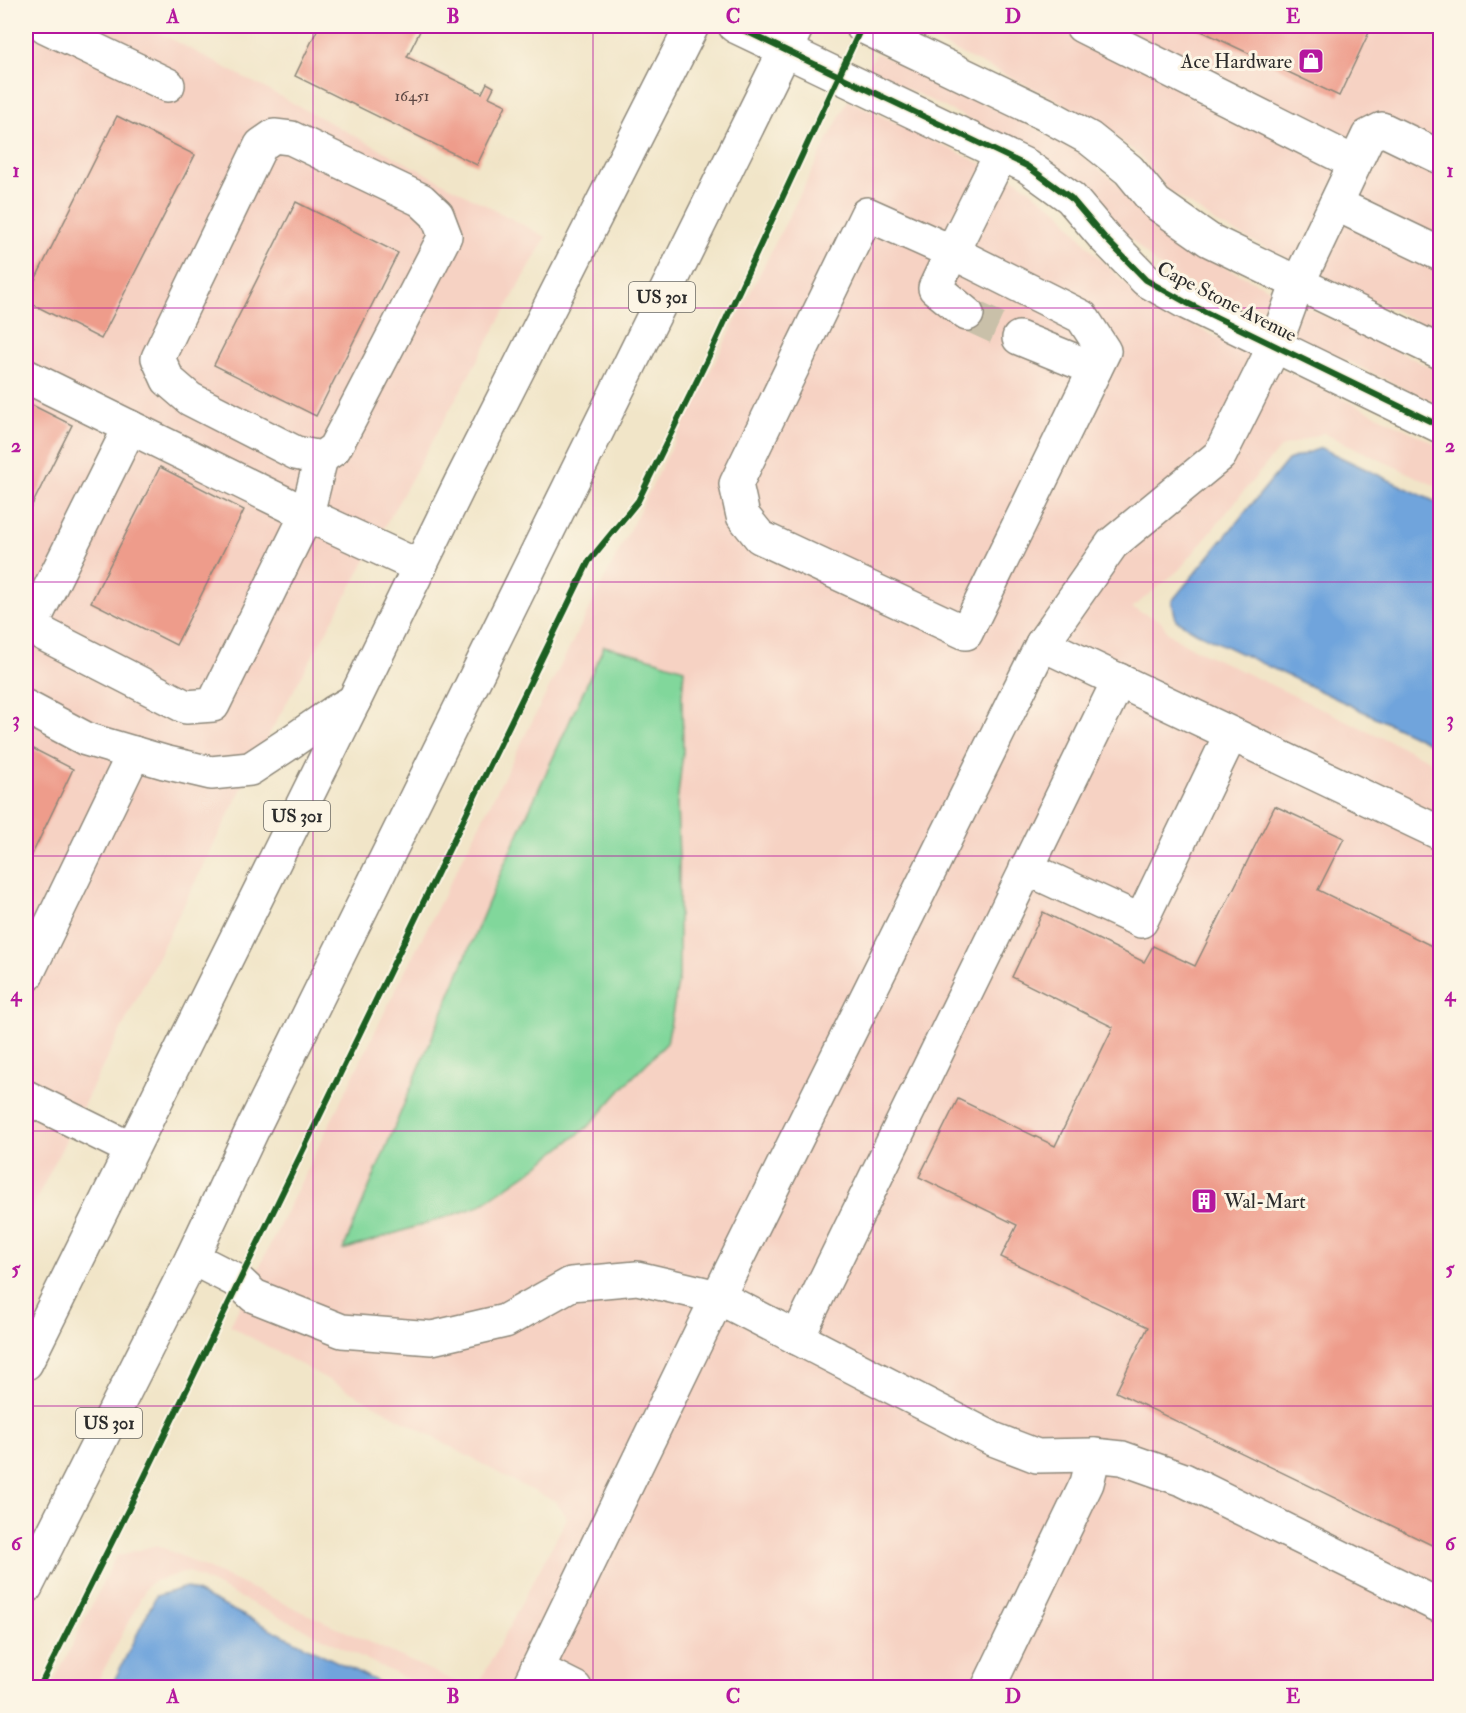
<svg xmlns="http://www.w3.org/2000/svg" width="1466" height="1713" viewBox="0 0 1466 1713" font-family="'IM FELL Double Pica',serif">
<rect width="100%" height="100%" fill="#fcf5e5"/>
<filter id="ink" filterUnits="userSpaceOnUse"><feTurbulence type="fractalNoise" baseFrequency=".0167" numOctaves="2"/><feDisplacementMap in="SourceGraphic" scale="12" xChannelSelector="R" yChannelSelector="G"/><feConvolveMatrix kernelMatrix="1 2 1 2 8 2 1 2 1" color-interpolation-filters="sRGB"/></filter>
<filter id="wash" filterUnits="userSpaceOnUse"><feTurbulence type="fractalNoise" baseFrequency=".008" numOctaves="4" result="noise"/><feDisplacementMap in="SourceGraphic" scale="24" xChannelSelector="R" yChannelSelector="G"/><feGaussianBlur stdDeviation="1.35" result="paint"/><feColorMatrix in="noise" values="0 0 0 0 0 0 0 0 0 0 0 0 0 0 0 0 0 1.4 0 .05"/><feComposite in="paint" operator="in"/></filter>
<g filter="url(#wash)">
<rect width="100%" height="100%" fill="#f1e5c8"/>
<g fill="#f6d2c3" fill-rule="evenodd">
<path d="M26,26H147L546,237L267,738L26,1220Z"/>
<path d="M903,26H1440V333L1218,224L1167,189L1139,155L1097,122L1053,98Z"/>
<path d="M877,53L1037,129L1079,153L1117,183L1146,218L1202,256L1440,372V406L1195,287L1157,265L1117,225L1083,186L1037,152L866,69Z"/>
<path d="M848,100L1018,181L1060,212L1093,252L1135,293L1178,318L1440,446V488L1323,433L1285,446L1278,450L1179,570L1132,608L1161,621L1168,633L1189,646L1440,765V1687H477L567,1518L555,1501L513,1481L230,1326L392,997ZM604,647L640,655L684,669L682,696L683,752L677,804L679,859V977L667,1043L630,1080L590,1125L532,1170L477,1207L343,1250L504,864Z"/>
<path d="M157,1545L467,1687H423L188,1572L154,1581L147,1586L95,1687H51L116,1556Z"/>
</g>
<path fill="#81d79b" stroke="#568163" stroke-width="1.5" d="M604,646L640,655L684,669L682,696L683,752L677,804L679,859V977L667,1043L630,1080L590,1125L532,1170L477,1207L343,1250L504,865Z"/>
<g fill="#6fa4dc" stroke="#4d6884" stroke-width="1.5">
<path d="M1321,448L1440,504V748L1196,632L1176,620L1172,601L1288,460Z"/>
<path d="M186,1587L388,1687H111L156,1596Z"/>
</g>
<g id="blocks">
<g fill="#ee9c8b">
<path d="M319,26H418L422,27L407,57L482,93L487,83L494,87L489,97L506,105L477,165L295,76Z"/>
<path d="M1191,26H1372L1339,96Z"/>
<path d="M117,116L195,155L101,339L26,301V298Z"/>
<path d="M296,202L398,253L316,416L214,365Z"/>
<path d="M26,402L72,425L26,517Z"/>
<path d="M160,467L244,510L176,645L91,602Z"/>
<path d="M26,745L73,769L26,867Z"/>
<path d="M1275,806L1344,838L1318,890L1440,950V1549L1116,1392L1148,1327L1001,1257L1017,1225L919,1177L958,1099L1055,1146L1113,1027L1012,977L1043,912L1144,962L1153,946L1195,966Z"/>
</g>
</g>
</g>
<g filter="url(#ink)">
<use href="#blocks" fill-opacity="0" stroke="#8e887a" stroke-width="1.5"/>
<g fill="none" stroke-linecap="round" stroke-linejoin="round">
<path stroke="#c9c0a9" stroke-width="33" stroke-dasharray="33 16" stroke-linecap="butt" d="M967,314L1019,338"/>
<g stroke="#8e887a" stroke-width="36">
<g id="minor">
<path d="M45,26L168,85"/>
<path d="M735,26L1027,166L1071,198L1105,238L1146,280L1187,303L1440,426"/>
<path d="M862,26L1045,114L1089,138L1129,170L1156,203L1209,240L1440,352"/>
<path d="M1082,26L1355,163"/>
<path d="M274,136L291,138L421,200L437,215L445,236L348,423L334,449L321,458L296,453L190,399L168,380L158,358L261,145Z"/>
<path d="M1336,204L1440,254"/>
<path d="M967,314L935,288L952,252L1082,317L1104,351L966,633L760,537L743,516L736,484L867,214L952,252L1001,154"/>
<path d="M1019,338L1095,369"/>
<path d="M26,376L325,523L420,567"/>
<path d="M26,625L186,707L213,705L307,514L321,458"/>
<path d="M30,628L130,427"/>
<path d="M1042,644L1112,544L1220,455L1275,345L1298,283L1368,136L1382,129L1440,157"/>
<path d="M26,707L86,739L164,762L211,773L250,769L285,746L333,713L354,701"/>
<path d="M1026,868L1141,921L1231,734"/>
<path d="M26,976L134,753"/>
<path d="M26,1097L131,1149"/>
<path d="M192,1258L239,1282L254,1296L342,1331L432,1338L505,1321L571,1284L637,1278L718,1297L993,1439L1037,1456L1094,1455L1122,1458L1184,1480L1440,1606"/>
<path d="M797,1338L1119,680"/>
<path d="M537,1669L575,1688"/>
<path d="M528,1688L718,1297L1042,644L1440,833"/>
<path d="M988,1688L1087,1483L1094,1455"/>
</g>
</g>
<g stroke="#8e887a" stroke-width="36">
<g id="major">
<path d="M26,1363L354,701L461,482L692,26"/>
<path d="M26,1587L192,1258L255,1124L797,26"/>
</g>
</g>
<use href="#minor" stroke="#fff" stroke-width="33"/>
<use href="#major" stroke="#fff" stroke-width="33"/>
<g stroke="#fcf5e5" stroke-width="10">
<g id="cycleway">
<path d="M735,26L1027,166L1071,198L1105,238L1146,280L1187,303L1440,426"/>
<path d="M39,1688L139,1488L589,561L638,501L707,360L862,26"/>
</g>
</g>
<use href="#cycleway" stroke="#1b5e20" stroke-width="6"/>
</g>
</g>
<path fill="none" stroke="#b5179e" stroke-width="1.5" stroke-opacity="0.55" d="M313,26V1688M593,26V1688M873,26V1688M1153,26V1688M26,308H1440M26,582H1440M26,856H1440M26,1131H1440M26,1406H1440"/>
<defs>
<g id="shop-square" transform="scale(1.35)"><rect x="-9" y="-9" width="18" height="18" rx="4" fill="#b5179e" stroke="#fcf5e5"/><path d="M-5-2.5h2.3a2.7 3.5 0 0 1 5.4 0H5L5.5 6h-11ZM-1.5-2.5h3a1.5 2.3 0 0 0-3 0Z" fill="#fff"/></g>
<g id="building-square" transform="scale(1.35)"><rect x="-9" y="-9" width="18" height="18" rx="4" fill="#b5179e" stroke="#fcf5e5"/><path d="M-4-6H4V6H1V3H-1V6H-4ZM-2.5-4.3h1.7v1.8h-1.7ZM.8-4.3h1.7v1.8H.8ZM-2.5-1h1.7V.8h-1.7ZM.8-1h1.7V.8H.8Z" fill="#fff"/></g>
</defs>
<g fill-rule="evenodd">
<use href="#shop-square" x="1311" y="61"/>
<use href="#building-square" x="1204" y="1201"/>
</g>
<g text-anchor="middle" stroke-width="6" stroke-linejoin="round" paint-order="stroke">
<g font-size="16" fill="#5c4743">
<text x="412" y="101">16451</text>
</g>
<g fill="#fcf5e5" stroke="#6a6863" stroke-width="1.5">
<rect x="629" y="282" width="66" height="30" rx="4.5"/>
<rect x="264" y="801" width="66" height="30" rx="4.5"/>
<rect x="76" y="1408" width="66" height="30" rx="4.5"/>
</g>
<g font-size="18" font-weight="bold" fill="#2b2b2b">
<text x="662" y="303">US 301</text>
<text x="297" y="822">US 301</text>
<text x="109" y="1429">US 301</text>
</g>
<g font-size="20" fill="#2b2b2b" stroke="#fcf5e5" text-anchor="end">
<text x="1292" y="68">Ace Hardware</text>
<text x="1224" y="1208" text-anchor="start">Wal-Mart</text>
</g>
<g font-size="20" fill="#2b2b2b" stroke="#fcf5e5">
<text transform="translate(1227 301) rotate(27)" y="7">Cape Stone Avenue</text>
</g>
</g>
<rect width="1466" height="1713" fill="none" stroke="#fcf5e5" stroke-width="66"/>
<rect x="33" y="33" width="1400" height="1647" fill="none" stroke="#b5179e" stroke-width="2"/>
<g font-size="20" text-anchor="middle" font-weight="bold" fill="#b5179e">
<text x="173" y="23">A</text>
<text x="453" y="23">B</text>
<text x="733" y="23">C</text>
<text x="1013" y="23">D</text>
<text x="1293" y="23">E</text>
<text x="16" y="177">1</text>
<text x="1450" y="177">1</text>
<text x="16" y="452">2</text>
<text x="1450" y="452">2</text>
<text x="16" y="726">3</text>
<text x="1450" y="726">3</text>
<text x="16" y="1001">4</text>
<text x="1450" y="1001">4</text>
<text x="16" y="1275">5</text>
<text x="1450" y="1275">5</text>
<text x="16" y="1550">6</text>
<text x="1450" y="1550">6</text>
<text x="173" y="1703">A</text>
<text x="453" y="1703">B</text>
<text x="733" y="1703">C</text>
<text x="1013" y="1703">D</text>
<text x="1293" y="1703">E</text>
</g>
</svg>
